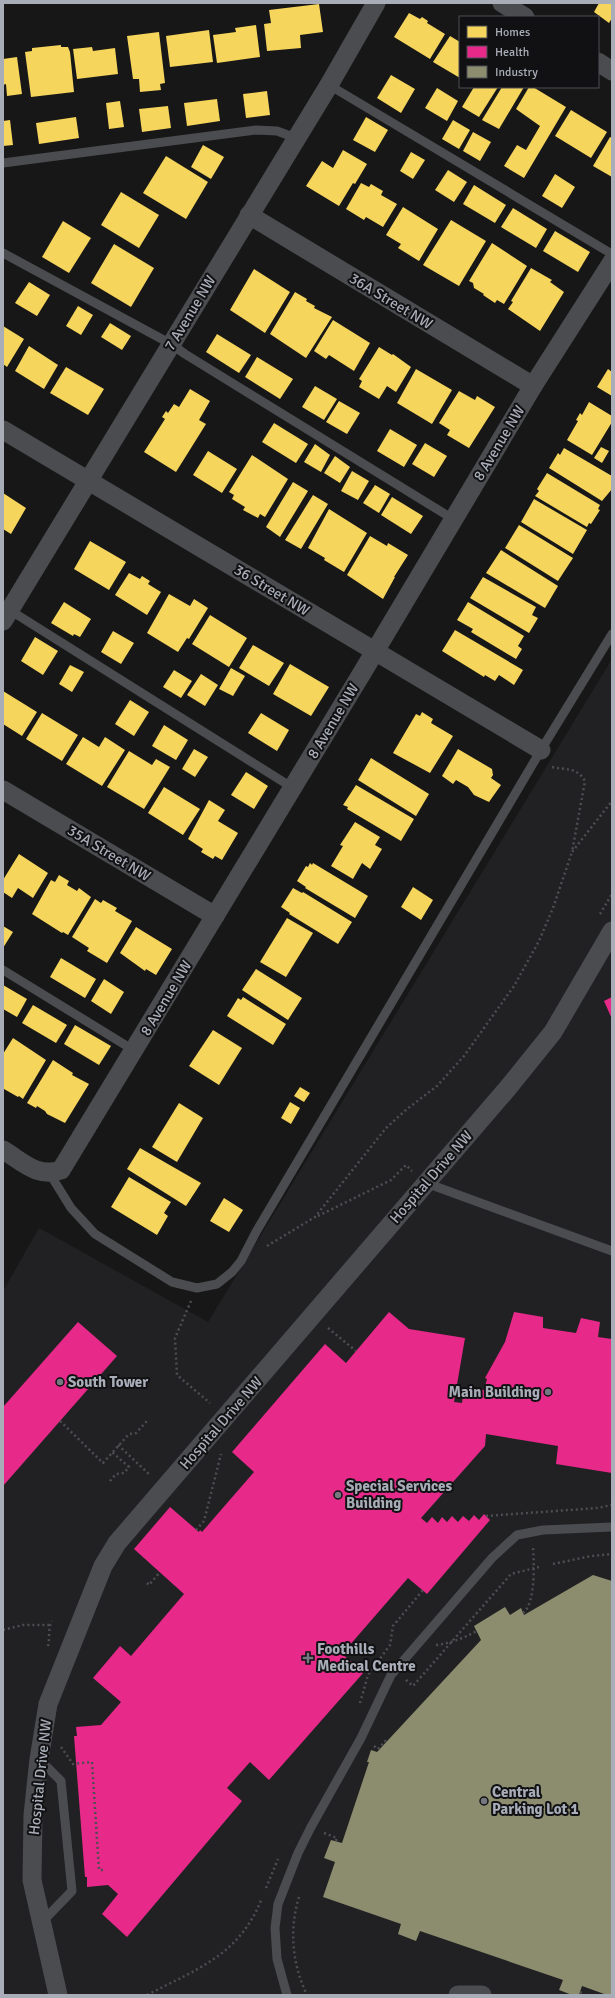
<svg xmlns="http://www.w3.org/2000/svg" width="615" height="1998" viewBox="0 0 615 1998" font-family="Signika,sans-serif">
<rect width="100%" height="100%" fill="#171717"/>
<path fill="#212123" d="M612,659V1995H3V1291L39,1228L208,1322Z"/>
<g fill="#f6d55c">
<path d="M599,3H612V18L609,23L594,12Z"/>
<path d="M319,4L323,32L300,35L301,48L267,51L264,24L271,23L269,10Z"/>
<path d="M409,13L420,19L422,17L428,21L427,23L445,34L430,59L394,37Z"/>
<path d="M256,25L260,57L217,63L213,35L236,32L235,28Z"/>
<path d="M209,30L213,62L170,67L166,36Z"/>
<path d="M159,32L165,83L160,84L161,90L140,92L139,79H133L127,36Z"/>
<path d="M450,36L460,42V78L433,62Z"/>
<path d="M61,45V47H68L70,52L74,92L31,97L25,52L32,51V48Z"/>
<path d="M92,47L93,51L115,48L118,74L77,79L73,49Z"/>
<path d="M17,57L22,94L7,96L6,84L3,85V59Z"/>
<path d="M391,75L415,89L401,113L377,98Z"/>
<path d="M474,87H498L479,117L462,107Z"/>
<path d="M502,87H524L499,129L482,120Z"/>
<path d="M529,87H533L566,107L524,178L504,166L517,145L526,150L540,126L516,109Z"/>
<path d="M437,88L458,101L447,121L425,108Z"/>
<path d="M267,91L270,115L246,118L243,94Z"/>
<path d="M217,99L220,121L187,126L184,103Z"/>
<path d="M120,101L124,127L109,129L106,103Z"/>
<path d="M168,106L171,128L142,132L139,109Z"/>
<path d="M571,110L607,132L591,158L555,136Z"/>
<path d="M76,117L79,138L39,144L36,123Z"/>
<path d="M366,117L388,130L375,152L353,140Z"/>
<path d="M10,120L13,145L3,146V121Z"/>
<path d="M453,120L470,130L459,149L442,139Z"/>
<path d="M473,132L491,142L480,161L463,151Z"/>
<path d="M610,137L612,138V177L593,166Z"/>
<path d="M203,145L224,157L211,179L191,167Z"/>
<path d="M343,150L367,164L355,184L353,183L339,206L306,186L322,161L333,168Z"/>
<path d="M411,152L425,160L413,179L400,171Z"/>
<path d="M166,156L208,182L186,219L143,193Z"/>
<path d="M448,170L467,182L454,202L435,190Z"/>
<path d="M555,174L575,187L562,208L542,196Z"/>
<path d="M361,183L369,187L371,184L383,191L381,195L397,204L383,227L366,217L364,220L346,209Z"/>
<path d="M474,185L506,205L495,223L463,204Z"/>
<path d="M121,192L159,215L139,248L101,225Z"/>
<path d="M403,207L438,229L419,261L398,248L401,244L386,235Z"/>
<path d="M513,208L547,229L536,248L501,227Z"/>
<path d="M451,220L486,241L459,286L423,265Z"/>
<path d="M63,221L91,238L69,273L42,257Z"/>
<path d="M555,231L590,252L578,272L543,251Z"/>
<path d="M492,243L527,266L504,304L497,300L495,303L483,295L484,294L474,288L473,283L469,281Z"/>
<path d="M114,244L154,268L131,307L91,283Z"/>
<path d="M531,268L552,280L550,282L564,292L540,331L508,309L513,302L511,301Z"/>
<path d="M254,269L290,292L265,333L230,310Z"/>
<path d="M29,282L50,295L37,316L15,303Z"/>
<path d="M295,292L307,299L306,301L315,306L314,308L332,317L306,358L270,334Z"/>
<path d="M78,306L93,315L81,335L66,326Z"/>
<path d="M333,320L370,343L354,371L329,355L326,359L314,351Z"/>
<path d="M110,323L131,336L122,350L101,337Z"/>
<path d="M3,326L24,339L7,367L3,364Z"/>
<path d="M217,334L251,355L239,373L206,352Z"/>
<path d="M29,346L58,365L44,389L15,371Z"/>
<path d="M379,347L392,355L393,354L411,367L396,392L387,386L379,399L359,387L362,381L359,379Z"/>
<path d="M257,357L293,379L280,399L245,377Z"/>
<path d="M66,367L104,389L88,415L50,393Z"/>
<path d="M416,369L452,390L432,424L397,403Z"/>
<path d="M608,369L612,372V396L597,387Z"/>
<path d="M315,386L337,399L324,420L302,407Z"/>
<path d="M190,389L210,401L199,420L206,424L176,472L144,452L165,419L162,417L166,411L168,413L174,404L179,407Z"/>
<path d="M459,391L475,400L477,396L495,407L469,448L447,435L450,430L439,423Z"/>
<path d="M339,401L360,413L347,434L326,422Z"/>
<path d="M589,402L612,416V422L592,455L567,440L578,421L576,420L580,413L582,415Z"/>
<path d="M274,423L308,444L296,463L262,442Z"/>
<path d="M390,429L417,445L404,467L377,451Z"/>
<path d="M425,443L447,456L434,477L412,464Z"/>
<path d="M315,444L330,455L321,472L304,462Z"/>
<path d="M601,447L609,451L602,463L594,458Z"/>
<path d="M564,448L612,476V489L602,501L549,468L558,453L560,455Z"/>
<path d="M208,451L237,469L222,493L193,475Z"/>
<path d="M252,455L288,479L265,517L260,514L258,518L243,510L245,507L232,499L234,495L229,492Z"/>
<path d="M335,456L350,467L340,483L324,473Z"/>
<path d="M352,471L369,481L358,500L341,491Z"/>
<path d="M547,473L600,505L598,509L600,510L591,524L589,523L587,527L535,496L539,491L537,489Z"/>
<path d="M293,482L308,491L280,537L266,527Z"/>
<path d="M375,485L390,494L379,513L363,503Z"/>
<path d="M3,493L26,508L11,534L3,529Z"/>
<path d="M313,495L328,504L301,549L285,540Z"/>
<path d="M392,497L423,516L411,534L381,515Z"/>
<path d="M534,499L587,530L573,554L521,522Z"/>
<path d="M329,509L367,533L344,572L324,560L325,558L308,548Z"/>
<path d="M519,525L573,558L558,581L505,548Z"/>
<path d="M370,536L387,546L388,543L408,555L394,577H395L383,599L347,575Z"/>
<path d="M90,541L126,562L109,590L74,569Z"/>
<path d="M501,550L558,586L545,608L486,573Z"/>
<path d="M129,573L140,579L142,576L150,581L148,584L161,592L147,615L115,595Z"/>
<path d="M483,577L536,607L532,615L538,618L529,633L470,598Z"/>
<path d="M169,594L190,606L194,599L208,608L189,639L187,638L178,652L147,633Z"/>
<path d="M64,602L91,619L80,637L74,634L73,636L51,623Z"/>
<path d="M468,602L524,636L518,646L522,649L516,659L471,632L473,629L457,620Z"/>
<path d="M210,615L247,638L229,667L192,644Z"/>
<path d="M455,630L523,670L514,685L499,675L495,681L485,675L484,677L442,651Z"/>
<path d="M113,631L134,643L121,664L101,652Z"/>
<path d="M35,637L58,651L43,675L21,661Z"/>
<path d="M253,645L284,663L269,686L239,668Z"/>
<path d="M290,664L329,687L311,716L273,694Z"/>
<path d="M70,665L84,672L72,692L59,684Z"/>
<path d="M231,668L245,676L233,696L219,689Z"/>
<path d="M174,670L192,681L181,698L163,687Z"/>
<path d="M201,674L218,685L205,706L187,695Z"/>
<path d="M3,691L37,712L22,736L3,724Z"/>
<path d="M130,700L149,712L134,736L115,724Z"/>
<path d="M422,712L433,719L431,723L453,736L430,773L393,753L416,714L420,716Z"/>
<path d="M42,713L78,735L62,761L26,739Z"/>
<path d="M261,713L289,730L277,751L248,733Z"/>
<path d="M164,725L188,740L176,760L152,746Z"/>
<path d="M83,737L99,747L105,737L125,750L102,786L66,764Z"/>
<path d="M194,749L208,757L195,777L182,769Z"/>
<path d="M458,749L492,769L493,775L491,778L501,785L489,802L474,795L468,787L456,780L453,784L442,776Z"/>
<path d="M129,751L152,765L156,759L170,767L144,809L107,787Z"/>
<path d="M371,758L429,794L416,816L358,780Z"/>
<path d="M246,772L268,786L254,809L231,795Z"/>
<path d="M356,785L414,819L401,841L347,809L348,807L343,805Z"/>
<path d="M164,787L200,809L183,835L148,813Z"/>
<path d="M209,800L225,810L218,821L238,833L222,860L215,856L213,859L201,852L203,849L188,839Z"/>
<path d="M355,822L380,837L375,845L382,849L370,869L362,863L353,879L331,866L343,846L340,845Z"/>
<path d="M19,854L48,873L33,898L18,888L12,898L3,892V880Z"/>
<path d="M310,863L312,865L313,863L368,896L355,918L305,888L306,887L297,881L306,866L308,867Z"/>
<path d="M59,875L69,881L67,885L77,891L79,888L91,897L68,935L63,932L62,933L32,914L51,880L55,882Z"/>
<path d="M413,887L433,900L421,920L401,907Z"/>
<path d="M293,888L302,893L303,892L352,922L338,944L289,914L290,913L281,907Z"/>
<path d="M95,899L101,903L103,900L117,908L115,911L132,921L107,963L87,951L89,948L72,937Z"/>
<path d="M287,918L313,933L286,977L260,962Z"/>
<path d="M3,926L13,932L3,948Z"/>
<path d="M136,927L172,949L156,975L146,969L145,971L120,953Z"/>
<path d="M61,958L96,979L85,998L50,977Z"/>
<path d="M256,969L302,998L288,1020L242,990Z"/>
<path d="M104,979L124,992L111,1014L91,1001Z"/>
<path d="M3,985L27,999L17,1017L3,1009Z"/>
<path d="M243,997L286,1024L273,1045L227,1016L238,998L241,1000Z"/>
<path d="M33,1005L67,1025L56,1043L22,1023Z"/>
<path d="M75,1025L111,1046L99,1065L64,1044Z"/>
<path d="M213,1030L242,1048L219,1085L189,1066Z"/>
<path d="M13,1038L46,1060L23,1099L19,1096L18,1097L4,1089L3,1087V1054Z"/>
<path d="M53,1060L73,1073L72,1075L89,1084L65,1123L47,1114L45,1111L37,1106L36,1108L27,1103Z"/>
<path d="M300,1087L310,1093L304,1102L294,1096Z"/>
<path d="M290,1102L300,1108L291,1124L281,1118Z"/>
<path d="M179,1103L203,1118L177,1162L152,1147Z"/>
<path d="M140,1148L201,1183L186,1206L127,1169Z"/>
<path d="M129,1177L171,1202L164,1213L168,1216L157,1235L111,1207Z"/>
<path d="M224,1198L243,1210L229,1232L210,1221Z"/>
</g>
<g fill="#e7298a">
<path d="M612,997V1019L604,1001Z"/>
<path d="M389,1312L409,1329L465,1338L454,1402L462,1403L463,1395L467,1396L468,1391L471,1392V1388L484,1390L487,1379L485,1378L505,1342L514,1312L543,1317V1328L576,1333L581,1318L600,1322L598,1337L612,1339V1473L556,1464L558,1446L486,1434L485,1446L421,1518L427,1523L432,1517L438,1523L442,1517L447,1522L452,1516L458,1522L463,1516L469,1521L474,1515L479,1520L484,1514L490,1520L427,1594L408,1578L342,1654L364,1672L269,1780L250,1762L227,1788L242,1801L127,1937L102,1914L118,1894L108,1885L87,1887V1877H85L74,1736H77L76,1727L101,1725L121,1702L93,1678L120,1646L131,1656L184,1594L134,1549L170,1507L199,1532L200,1530L202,1532L254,1472L232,1452L325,1344L346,1363Z"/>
<path d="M78,1322L117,1356L3,1486V1407Z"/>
</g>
<path fill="#8c8c6e" d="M593,1575L612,1581V1995H607L582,1986L579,1995H572L559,1990L563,1980L420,1931L416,1941L398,1934L401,1924L323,1897L335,1862L324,1858L331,1840L342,1843L369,1762H367L371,1750L377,1752L481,1640L474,1626L505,1607L510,1615L521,1608L524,1615Z"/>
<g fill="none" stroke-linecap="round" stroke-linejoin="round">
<g stroke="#4d4e52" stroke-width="2.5" stroke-dasharray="2 3" stroke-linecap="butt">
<path d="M552,767C566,770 577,767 585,781L572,852L612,801"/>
<path d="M600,914L612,894"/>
<path d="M318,1216L391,1180L406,1165L412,1171"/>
<path d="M267,1246L315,1217L386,1128L407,1109L437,1086L464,1056L514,986L539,941L553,908L572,852"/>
<path d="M191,1301L175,1338L177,1375L210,1403"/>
<path d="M328,1328L356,1351"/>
<path d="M60,1421L103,1463L129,1434L136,1433L147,1421"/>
<path d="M118,1445L150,1475"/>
<path d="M110,1481L116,1474L124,1473L129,1467L112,1452"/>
<path d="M486,1516L597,1508L612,1505"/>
<path d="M196,1530L204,1521L221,1454"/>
<path d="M553,1564L591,1556L612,1554"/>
<path d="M147,1583L149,1585L160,1572"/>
<path d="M523,1613C536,1603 534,1562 533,1547"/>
<path d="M3,1630L23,1625H50"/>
<path d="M436,1645C452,1643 463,1638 477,1631"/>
<path d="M48,1646C50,1638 48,1627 52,1621"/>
<path d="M406,1680L413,1686L511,1574L539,1567"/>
<path d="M360,1703L368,1675L390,1645L393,1626L423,1590"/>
<path d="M374,1746L378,1749L385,1741L386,1742"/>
<path d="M61,1747L73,1764L92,1762L99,1870H103"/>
<path d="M324,1833L337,1838L336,1841"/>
<path d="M266,1888L278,1859"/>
<path d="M299,1897C289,1929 292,1964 307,1995"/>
<path d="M580,1992L582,1993V1995"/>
<path d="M147,1995C197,1969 240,1955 262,1898"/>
</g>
<g stroke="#4b4c50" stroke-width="9">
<path d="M329,85L612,254"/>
<path d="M3,163L256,130L277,131L296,138"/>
<path d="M3,253L171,344L185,354L453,519"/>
<path d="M8,609L293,788"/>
<path d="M3,970L135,1051"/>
<path d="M50,1174L71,1208L95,1234L172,1282L197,1288L217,1284L232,1272L241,1261L256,1232L541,750L612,634"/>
<path d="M426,1183L612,1251"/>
<path d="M39,1759L61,1781L72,1891L41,1923"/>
<path d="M287,1995L277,1959L275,1928L278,1904L298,1853L311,1827L361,1738L391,1675L492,1558L517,1535L543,1530L612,1527"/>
</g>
<g stroke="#4b4c50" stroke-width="19">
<path d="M502,3L525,17"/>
<path d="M598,62L612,71"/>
<path d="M249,215L533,386"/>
<path d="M3,430L541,750"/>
<path d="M3,621L329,85L376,3"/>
<path d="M3,790L215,916"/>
<path d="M3,1150C23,1162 37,1178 61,1170L362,673L533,386L612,262"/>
<path d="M58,1995L32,1880L33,1815L39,1759L48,1704L103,1566L117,1543L507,1089L553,1032L612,931"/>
<path d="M458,1995H482"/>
</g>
</g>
<g fill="#757880" stroke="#111113" stroke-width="1.5">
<circle cx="60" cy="1382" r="4"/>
<circle cx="548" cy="1392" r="4"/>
<circle cx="338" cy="1495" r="4"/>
<path d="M306 1652h4v4h4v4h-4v4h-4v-4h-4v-4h4z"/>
<circle cx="484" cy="1801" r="4"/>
</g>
<g text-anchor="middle" stroke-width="4" stroke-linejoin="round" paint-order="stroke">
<g font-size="15" fill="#a8adb8" stroke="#111113">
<text transform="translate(391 301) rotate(31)" y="5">36A Street NW</text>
<text transform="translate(190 313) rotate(-59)" y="5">7 Avenue NW</text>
<text transform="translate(499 443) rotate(-59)" y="5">8 Avenue NW</text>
<text transform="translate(272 590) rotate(31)" y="5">36 Street NW</text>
<text transform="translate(333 721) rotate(-59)" y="5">8 Avenue NW</text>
<text transform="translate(109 853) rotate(31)" y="5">35A Street NW</text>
<text transform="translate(166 998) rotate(-59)" y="5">8 Avenue NW</text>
<text transform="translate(431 1177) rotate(-49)" y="5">Hospital Drive NW</text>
<text transform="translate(221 1423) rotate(-49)" y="5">Hospital Drive NW</text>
<text transform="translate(40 1777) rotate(-84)" y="5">Hospital Drive NW</text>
</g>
<g font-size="15" font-weight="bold" fill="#a8adb8" stroke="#111113" text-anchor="start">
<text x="68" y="1387">South Tower</text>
<text x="540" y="1397" text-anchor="end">Main Building</text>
<text x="346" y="1491">Special Services<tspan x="346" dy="17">Building</tspan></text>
<text x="317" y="1654">Foothills<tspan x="317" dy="17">Medical Centre</tspan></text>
<text x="492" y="1797">Central<tspan x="492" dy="17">Parking Lot 1</tspan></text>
</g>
</g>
<rect width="615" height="1998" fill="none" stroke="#a8adb8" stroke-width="8"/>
<rect x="459" y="16" width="140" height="72" fill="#111113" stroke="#4d4f55"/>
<rect x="467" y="26" width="20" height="12" fill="#f6d55c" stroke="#4d4f55"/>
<text x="495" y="36" font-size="12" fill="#a8adb8">Homes</text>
<rect x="467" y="46" width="20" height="12" fill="#e7298a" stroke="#4d4f55"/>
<text x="495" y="56" font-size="12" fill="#a8adb8">Health</text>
<rect x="467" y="66" width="20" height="12" fill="#8c8c6e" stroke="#4d4f55"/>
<text x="495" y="76" font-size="12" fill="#a8adb8">Industry</text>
</svg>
